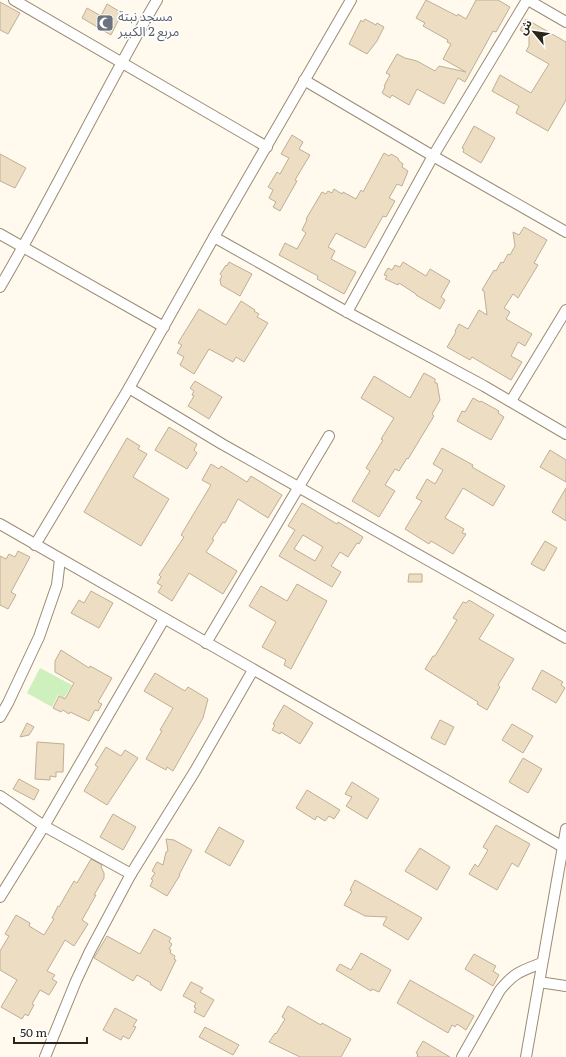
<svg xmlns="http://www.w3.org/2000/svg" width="566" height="1057" viewBox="0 0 566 1057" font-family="Literata,'Noto Sans Arabic',serif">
<rect width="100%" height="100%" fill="#fff9ee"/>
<path fill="#cef0bc" d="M40,668L72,685L64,698L58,695L52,707L27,693Z"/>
<g fill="#edddc2" stroke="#beaf95" fill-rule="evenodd">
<path d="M426,0L457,16L458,14L466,19L476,0H498L510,7L496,32L493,31L465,82L458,78L444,104L417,89L409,105L392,95L390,98L382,93L385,87L384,86L390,75L386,73L397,54L405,58L417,61L435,71L439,66L466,72L443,59L451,44L447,42L448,40L423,26L425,23L416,18Z"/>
<path d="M0,2L20,13L8,34L0,30Z"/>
<path d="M107,4L122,13L111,35L82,18L87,8L101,16Z"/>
<path d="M365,19L376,25L377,23L384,27L377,41L367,54L349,44L361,20L363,22Z"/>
<path d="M526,19L566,42V100L548,131L516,113L519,106L492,91L500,75L531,93L549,64L526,51L529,46V35L520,30Z"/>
<path d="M474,126L495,138L481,163L463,152L464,149L462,148Z"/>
<path d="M292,135L303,142L299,149L310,155L295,180L297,181L280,211L273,207L276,202L269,198L273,190L268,187L277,172L280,174L289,158L281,154Z"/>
<path d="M384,153L389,156L391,154L398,158L399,161L403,164L402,167L408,171L402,186L397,184L389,198L395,201L386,217L383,216L365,248L336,233L328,247L335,251L331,259L356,272L344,294L317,279L318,276L279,255L285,243L297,249L306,233L302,230L307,220L306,219L322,192L326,194L328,191L332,193L334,189L342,194L343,192L356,199L361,190L363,192Z"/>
<path d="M0,154L26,168L15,188L0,181Z"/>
<path d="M524,227L547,240L534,263L538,265L518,298L513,294L504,308L510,312L506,319L532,334L525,346L518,342L511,356L522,362L511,380L472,357L470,360L447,347L456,332L455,331L459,324L468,329L479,310L487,315L484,291L482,290L494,270L496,271L501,262L503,263L508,254L510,255L515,246L513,232L519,235Z"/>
<path d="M229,262L252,274L240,296L221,285L220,280L222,276L220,274L226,265L227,266Z"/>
<path d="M403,262L426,276L430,269L450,281L441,297L445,300L440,309L416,295V294L399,283L398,285L385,279L387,276L384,275L388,268L392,270L395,265L400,267Z"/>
<path d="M241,301L255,310L254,311L259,314L257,317L268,323L244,362L236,357L233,362L209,349L194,374L180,365L184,357L177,353L182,345L178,343L199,309L226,325Z"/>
<path d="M424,373L435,379V383H437L440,400L432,414L434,416L408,459L407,458L399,471L395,469L385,485L395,491L379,517L352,501L370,471L366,468L383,440L381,439L394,418L361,398L374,376L410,398Z"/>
<path d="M195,381L222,397L209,419L188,406L194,396L192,395L194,391L190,388Z"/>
<path d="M473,398L480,402L481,401L499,411L498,413L504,417L491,440L457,421L462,411L465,412Z"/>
<path d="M169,427L197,444L194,450L197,453L187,469L155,450Z"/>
<path d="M127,438L140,446L138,449L147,454L133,477L169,499L141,546L84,512Z"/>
<path d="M442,448L473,465L472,467L505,486L493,506L463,488L445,518L464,529L462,533L466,534L453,554L431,541L429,544L405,529L422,501L416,498L427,479L435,484L443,470L433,464Z"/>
<path d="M550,450L566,460V482L540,467Z"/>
<path d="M211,464L219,469L221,466L247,482L251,476L282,495L268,518L238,499L225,523L223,522L212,539L214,540L206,552L237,571L223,594L189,573L172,601L158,592L162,586L157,583L161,577L159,575L184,537L181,535L211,485L202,480Z"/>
<path d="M566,488V521L552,512Z"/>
<path d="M302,503L337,524L338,522L363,537L359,544L357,543L348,557L340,552L331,566L341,572L332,587L279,556L295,530L288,526ZM303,535L323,547L315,561L294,549Z"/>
<path d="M545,541L557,548L544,571L531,564Z"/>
<path d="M18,551L30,557L11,592L16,595L8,609L0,605V556L6,559L9,554L15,557Z"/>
<path d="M409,574H422V582H408Z"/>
<path d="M297,584L327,601L291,669L284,665L286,660L262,647L276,622L249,606L261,586L287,601Z"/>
<path d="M91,591L113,603L99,628L71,613L79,600L84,603Z"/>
<path d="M469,600L494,615L479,639L514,659L498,685L500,687L487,710L477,704L478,702L425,669L433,656H435L457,620L453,618L463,602L466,603Z"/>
<path d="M61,650L89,668L90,666L112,678L98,702L102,704L98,711L95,710L89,721L70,712L69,714L63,710L61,712L53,708L59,696L65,699L74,683L55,672V661Z"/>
<path d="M542,670L563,682L561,685L565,688L556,703L532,689Z"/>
<path d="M155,673L185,691L188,687L208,699L203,718L173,771L167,767L166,770L146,759L162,731L160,730L173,708L144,691Z"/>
<path d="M284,705L313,723L300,744L281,732L280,734L272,730L275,725L273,724Z"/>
<path d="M440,720L454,727L445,745L431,738Z"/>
<path d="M27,723L34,727L29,735L20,737Z"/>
<path d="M512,724L533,736L523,753L502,740Z"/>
<path d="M37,742L64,744L63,772H56V777L50,776V780L35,779Z"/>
<path d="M106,747L121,756L125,750L138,758L107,805L84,791L98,767L95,765Z"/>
<path d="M523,758L542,769L528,793L509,782Z"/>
<path d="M19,779L39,790L34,800L13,789Z"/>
<path d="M352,782L379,799L367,819L346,806L352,797L345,794Z"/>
<path d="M307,790L340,810L334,819L329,816L325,821L317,816L315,820L296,808Z"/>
<path d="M113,814L136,827L123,850L100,837Z"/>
<path d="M496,825L530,844L518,867L512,863L497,890L469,874L475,864L478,867L488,850L483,847Z"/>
<path d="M219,827L244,841L230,866L205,852Z"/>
<path d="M166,839L174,840L192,850L179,875H180L167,896L150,886L153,880L151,879L155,873L152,871L157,862L163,865L166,852L168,851Z"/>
<path d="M420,848L450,867L437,890L405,871Z"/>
<path d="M91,859L102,865L101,867L104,873V878L94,895H96L82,920L88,924L74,946L65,940L47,971L55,975L52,979L57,982L49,995L40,990L32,1004L34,1005L28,1016L25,1014L22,1019L1,1007L17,980L0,970V951L9,936L5,934L16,915L30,923L29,926L44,935L54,919L52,918L58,906L59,907L74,881L77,883Z"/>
<path d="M355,880L422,918L408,940L383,925L387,917L365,916L344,905L352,891L350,890Z"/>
<path d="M154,929L171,938L169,942L172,944L169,949L171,950L170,953L175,956L174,959L176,960L161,991L150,984L151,983L137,975L133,981L94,958L107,936L140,954Z"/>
<path d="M361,953L391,970L379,992L372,989L371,991L336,970L340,964L351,970Z"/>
<path d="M474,954L496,966L493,971L499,975L493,986L465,969Z"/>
<path d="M410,980L474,1016L466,1030L457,1024L455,1027L452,1025L448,1033L397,1003Z"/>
<path d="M191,982L203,988L200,992L214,1000L204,1017L194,1012L196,1008L194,1007L196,1003L183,996Z"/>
<path d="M288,1006L321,1025L322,1023L351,1039L341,1057H300L269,1042L275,1033L276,1034L285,1019L282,1017Z"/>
<path d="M115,1008L137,1020L133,1026L136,1027L129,1039L123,1036L121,1040L103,1030Z"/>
<path d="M205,1027L239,1045L233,1055L199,1037Z"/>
<path d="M423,1041L450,1057H417L418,1054L416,1053Z"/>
</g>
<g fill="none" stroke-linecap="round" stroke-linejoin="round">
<g stroke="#9b8c73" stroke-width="12">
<g id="minor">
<path d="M14,0L267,147"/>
<path d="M528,0L566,22"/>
<path d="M304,80L433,156L566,232"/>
<path d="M0,234L164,327"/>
<path d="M214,237L347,312L484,386L566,434"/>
<path d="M0,287C55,193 102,94 157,0"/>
<path d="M347,312L433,156L527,0"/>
<path d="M129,388L222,444L566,638"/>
<path d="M511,401L566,310"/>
<path d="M0,524L563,847"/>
<path d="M35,545L129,388L214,237L351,0"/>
<path d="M206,643L329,436"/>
<path d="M0,717L8,703L39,637L57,585L60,559"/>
<path d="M0,796L44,826L131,874"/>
<path d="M0,897L44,826L164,619"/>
<path d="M539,982L566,986"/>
<path d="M45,1057L76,981L90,951L131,874L195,771L253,670"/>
<path d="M462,1057L500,990C515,972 521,971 542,963"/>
<path d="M526,1057L566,829"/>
</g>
</g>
<use href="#minor" stroke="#fff" stroke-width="10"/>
</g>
<defs>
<g id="mosque-square" transform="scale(0.9)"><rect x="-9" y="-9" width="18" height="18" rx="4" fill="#6b7280" stroke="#fff"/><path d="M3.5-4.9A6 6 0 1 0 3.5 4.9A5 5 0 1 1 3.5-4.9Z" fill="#fff"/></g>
</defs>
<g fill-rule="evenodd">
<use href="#mosque-square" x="105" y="23"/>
</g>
<g text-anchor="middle" stroke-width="3.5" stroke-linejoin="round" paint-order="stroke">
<g font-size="13" fill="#5b616d" stroke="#fff" text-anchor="start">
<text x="118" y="21">مسجد نبتة<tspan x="118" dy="15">مربع 2 الكبير</tspan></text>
</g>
</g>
<g transform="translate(534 32) rotate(299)" stroke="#ffffff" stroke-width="3" paint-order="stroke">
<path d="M0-3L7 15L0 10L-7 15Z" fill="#2a251b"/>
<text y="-6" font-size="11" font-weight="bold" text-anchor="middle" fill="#2a251b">ش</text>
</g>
<path d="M14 1037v6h73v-6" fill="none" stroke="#2a251b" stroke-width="2"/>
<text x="20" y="1037" font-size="12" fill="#2a251b" stroke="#ffffff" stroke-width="3" paint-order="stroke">50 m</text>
</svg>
